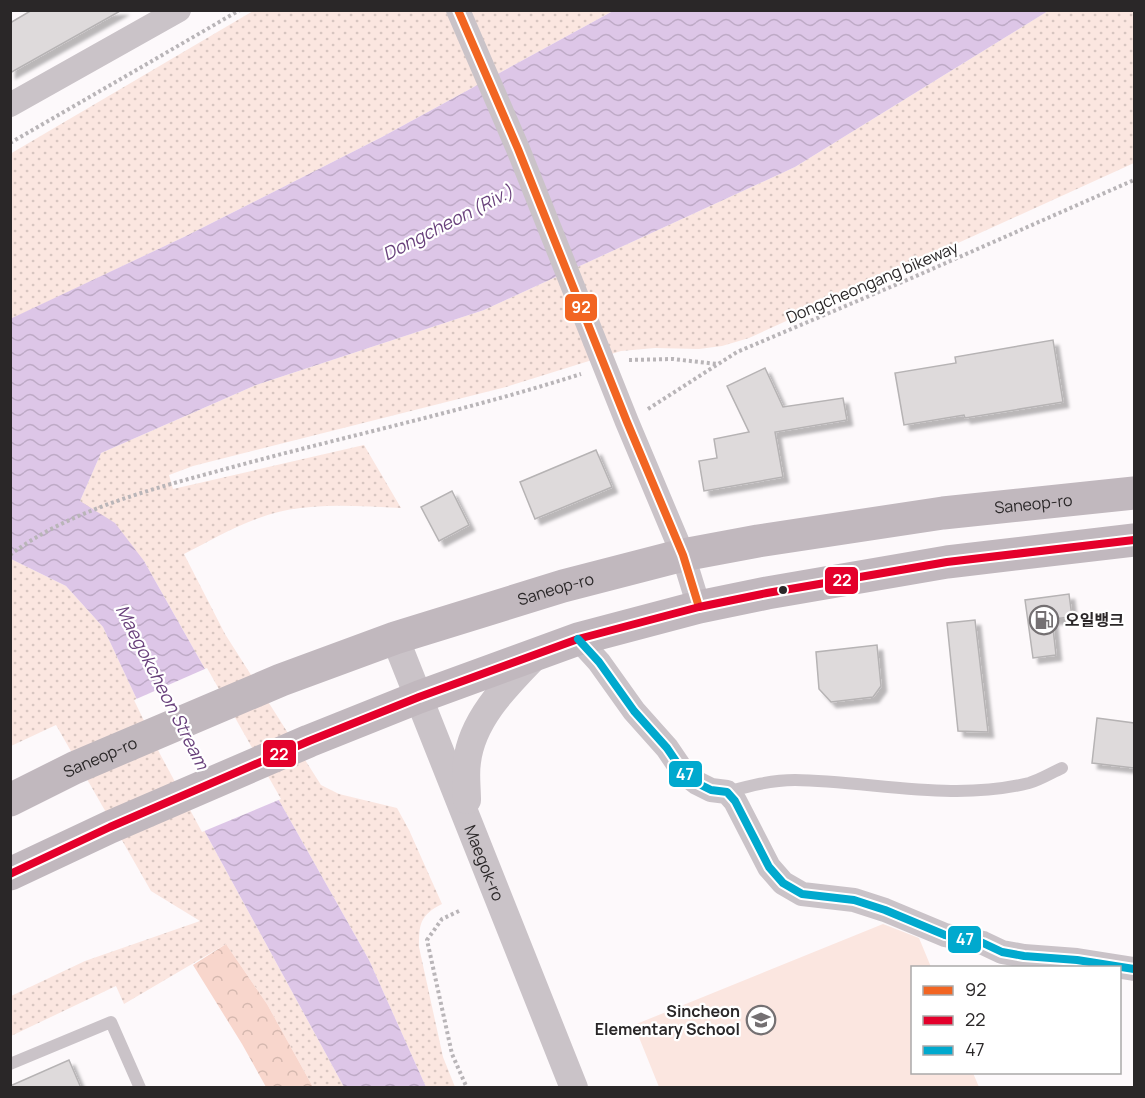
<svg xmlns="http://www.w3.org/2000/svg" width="1145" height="1098" viewBox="0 0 1145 1098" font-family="Manrope,'Noto Sans KR',sans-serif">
<defs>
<pattern id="grass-dots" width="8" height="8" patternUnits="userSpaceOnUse" patternTransform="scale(1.5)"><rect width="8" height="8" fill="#fbe6e0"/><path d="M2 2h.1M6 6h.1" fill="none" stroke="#d7c5c0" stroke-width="1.8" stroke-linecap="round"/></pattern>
<pattern id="forest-crowns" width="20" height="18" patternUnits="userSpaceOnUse" patternTransform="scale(1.5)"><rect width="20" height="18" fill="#f8d6cc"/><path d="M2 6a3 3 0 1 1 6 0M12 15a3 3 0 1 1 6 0" fill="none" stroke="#d5b8af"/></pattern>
<pattern id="water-waves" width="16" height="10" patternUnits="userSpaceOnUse" patternTransform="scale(1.5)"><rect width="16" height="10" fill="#ddc6e7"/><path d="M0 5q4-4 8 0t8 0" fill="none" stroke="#beaac6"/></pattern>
<filter id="shadow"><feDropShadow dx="5.5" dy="5.5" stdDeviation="1.5" flood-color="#0004"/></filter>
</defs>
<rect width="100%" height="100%" fill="#fdf9fb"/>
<g fill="url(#grass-dots)">
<path d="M253,11H613L382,137L186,236L11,319L10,154Z"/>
<path d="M1048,11H1134V163L749,338L722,346L699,349L655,348L621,351L506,387L193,466L169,475L173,489L364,445L401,508C354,506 304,501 259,518C233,527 208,542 184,554L225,634L321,785L339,794L397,808L409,830L442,904C420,915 419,924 419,947L443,1057L455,1087H426L369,960L144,561L80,501L101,453L256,385L484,310L795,167Z"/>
<path d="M11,559L66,586L103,627L162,753L344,1087H313L267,1004L226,944L124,1004L116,986L11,1036V996L85,961L200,921L151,891L56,725L11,746Z"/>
</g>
<path fill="url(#forest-crowns)" d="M226,944L267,1004L313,1087H266L242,1044L193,965Z"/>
<path fill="#fbe6e0" d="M883,924L919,938L931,967L912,968V1072L973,1073L979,1087H659L634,1025Z"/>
<path fill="url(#water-waves)" d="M613,11H1048L795,167L484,310L256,385L101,453L80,501L115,523L144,561L369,960L426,1087H344L162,753L103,627L66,586L11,559L10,319L186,236L382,137Z"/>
<path fill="#fdf9fb" d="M207,668L281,799L202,832L160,754L134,700Z"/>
<g fill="#dedadb" stroke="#b6b3b4" stroke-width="1.5" filter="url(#shadow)">
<path d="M32,10H122L10,73V23Z"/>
<path d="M1053,340L1063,402L965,418L964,415L904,425L895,373L956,363L955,357Z"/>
<path d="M765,368L783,407L843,398L847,420L775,432L783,477L704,491L699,461L717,458L714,439L749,432L727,386Z"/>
<path d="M596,450L612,487L535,519L520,482Z"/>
<path d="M452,491L469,525L439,541L421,507Z"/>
<path d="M1069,594L1072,617L1052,619L1056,655L1033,658L1025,600Z"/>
<path d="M975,620L988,732L958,731L947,623Z"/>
<path d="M877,645L881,686L873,697L831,702L819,689L816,652Z"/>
<path d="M1097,718L1134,723V768L1092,763Z"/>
<path d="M69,1060L81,1088H10V1086Z"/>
</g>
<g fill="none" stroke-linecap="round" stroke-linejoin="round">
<g stroke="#b9b5b8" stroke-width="4" stroke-dasharray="3 3" stroke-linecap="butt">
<path d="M10,143L240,10"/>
<path d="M629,360L673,359L717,364"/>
<path d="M648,409L737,352L914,277L1134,180"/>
<path d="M10,555C68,510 159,487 229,468C346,436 465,411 581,374"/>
<path d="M459,911L442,919L427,940L452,1054L467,1088"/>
</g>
<g stroke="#cac3c8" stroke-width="12">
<path d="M727,792C749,786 771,780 795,780C872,781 952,802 1029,783C1040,780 1051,773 1062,768"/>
<path d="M10,1064L111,1022L140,1088"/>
</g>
<g stroke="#cac3c8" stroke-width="24">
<path d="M458,10L518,149L627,422L683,555L699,607"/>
<path d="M10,105L179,10"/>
<path d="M578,639L599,662L634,711L667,748L684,773L697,783L711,790L727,792L735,801L769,867L783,883L802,894L854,900L885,910L945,935L983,943L1002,952L1024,956L1077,960L1134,969"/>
</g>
<g stroke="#cac3c8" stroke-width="28">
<path id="s1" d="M395,638L574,1088"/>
<path d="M467,800C467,788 465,774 467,762C472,718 508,684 537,654"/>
</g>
<g stroke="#c1b8be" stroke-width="33">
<path id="s2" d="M10,800L74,768L281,680L395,638L563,586L683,555L758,541L943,513L1134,493"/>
<path d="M10,874L110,827L309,741L419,697L578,639L699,607L767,593L947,562L1134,540"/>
</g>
<g stroke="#fff" stroke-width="12">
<path id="bus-1" d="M458,10L518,149L627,422L683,555L699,607"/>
</g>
<g stroke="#fff" stroke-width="12">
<path id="bus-2" d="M10,874L110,827L309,741L419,697L578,639L699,607L767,593L947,562L1134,540"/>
</g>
<g stroke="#fff" stroke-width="12">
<path id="bus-3" d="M578,639L599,662L634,711L667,748L684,773L697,783L711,790L727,792L735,801L769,867L783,883L802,894L854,900L885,910L945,935L983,943L1002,952L1024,956L1077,960L1134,969"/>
</g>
<use href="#bus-1" stroke="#f26522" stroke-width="8"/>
<use href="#bus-2" stroke="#e4002b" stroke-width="8"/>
<use href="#bus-3" stroke="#00a9ce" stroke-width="8"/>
</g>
<defs>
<g id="fuel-ring" transform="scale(1.5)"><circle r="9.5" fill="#fff" stroke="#747072" stroke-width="1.5"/><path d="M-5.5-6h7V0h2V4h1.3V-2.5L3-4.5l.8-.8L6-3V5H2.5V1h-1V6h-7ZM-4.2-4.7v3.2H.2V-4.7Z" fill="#747072"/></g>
<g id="school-ring" transform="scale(1.5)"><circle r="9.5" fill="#fff" stroke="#747072" stroke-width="1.5"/><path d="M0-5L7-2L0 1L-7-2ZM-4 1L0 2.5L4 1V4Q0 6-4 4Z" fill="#747072"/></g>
</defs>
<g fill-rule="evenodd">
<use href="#fuel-ring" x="1044" y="620"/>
<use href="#school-ring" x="761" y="1020"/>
</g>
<circle fill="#2a2728" stroke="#fff" stroke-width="2" cx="783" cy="590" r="5"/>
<g text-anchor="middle" stroke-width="4.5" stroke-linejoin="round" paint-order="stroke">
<g font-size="16" fill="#2a2728" stroke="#fff">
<text transform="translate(872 282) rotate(-23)" y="6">Dongcheongang bikeway</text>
<text dy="6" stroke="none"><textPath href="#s2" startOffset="1072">Saneop-ro</textPath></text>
<text dy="6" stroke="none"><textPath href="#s2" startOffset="586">Saneop-ro</textPath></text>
<text dy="6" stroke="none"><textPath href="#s2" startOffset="100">Saneop-ro</textPath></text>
<text dy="6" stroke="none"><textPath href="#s1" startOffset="242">Maegok-ro</textPath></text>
</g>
<g font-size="16" font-weight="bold" fill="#2a2728" stroke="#fff" text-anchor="start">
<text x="1065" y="626">오일뱅크</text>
<text x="740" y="1017" text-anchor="end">Sincheon<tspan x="740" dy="18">Elementary School</tspan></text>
</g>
<g font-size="18" font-style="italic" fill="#69417c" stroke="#fff">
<text transform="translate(448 223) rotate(-27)" y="6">Dongcheon (Riv.)</text>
<text transform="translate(162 687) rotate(63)" y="6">Maegokcheon Stream</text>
</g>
</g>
<g stroke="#fff" stroke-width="2">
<rect x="564" y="293" width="34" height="29" rx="6" fill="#f26522"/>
<rect x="824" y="566" width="35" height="29" rx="6" fill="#e4002b"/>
<rect x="262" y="739" width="35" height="29" rx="6" fill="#e4002b"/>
<rect x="668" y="760" width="35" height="28" rx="6" fill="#00a9ce"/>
<rect x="947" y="925" width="35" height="29" rx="6" fill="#00a9ce"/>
</g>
<g font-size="16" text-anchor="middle" font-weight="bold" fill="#fff">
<text x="581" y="313">92</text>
<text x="842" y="586">22</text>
<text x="279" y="760">22</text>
<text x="685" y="780">47</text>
<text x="965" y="945">47</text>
</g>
<rect width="1145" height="1098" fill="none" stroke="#2a2728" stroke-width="24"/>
<rect x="911" y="966" width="210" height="108" fill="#ffffff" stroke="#aaa9a9" stroke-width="1.5"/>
<rect x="923" y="986" width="30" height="9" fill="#f26522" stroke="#aaa9a9" stroke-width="1.5"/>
<text x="965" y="996" font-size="18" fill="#2a2728">92</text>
<rect x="923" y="1016" width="30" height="9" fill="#e4002b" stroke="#aaa9a9" stroke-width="1.5"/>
<text x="965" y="1026" font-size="18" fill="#2a2728">22</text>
<rect x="923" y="1046" width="30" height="9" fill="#00a9ce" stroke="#aaa9a9" stroke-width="1.5"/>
<text x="965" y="1056" font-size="18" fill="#2a2728">47</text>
</svg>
